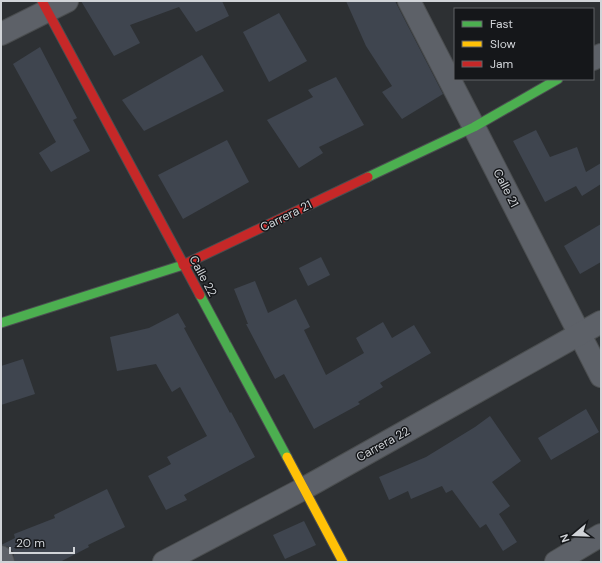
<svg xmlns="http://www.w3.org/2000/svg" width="602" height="563" viewBox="0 0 602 563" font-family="'DM Sans',sans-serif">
<rect width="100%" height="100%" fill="#2d3033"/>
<g fill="#3f454f">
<path d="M81,1H222L229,16L196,32L179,7L130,25L140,43L114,56Z"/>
<path d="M346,1H395L443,94L402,119L382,92L392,86L366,46Z"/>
<path d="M279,13L307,61L269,82L243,32Z"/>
<path d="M40,47L77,118L73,120L90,151L51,172L39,153L56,142L13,64Z"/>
<path d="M202,55L224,91L144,131L122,100Z"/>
<path d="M336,77L364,125L319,147L323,153L299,168L267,120L313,97L308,90Z"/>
<path d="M536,130L550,157L577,147L586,172L601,163V184L582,196L576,186L545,202L513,141Z"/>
<path d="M227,140L249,182L183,219L158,175Z"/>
<path d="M601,224V262L580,274L564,246Z"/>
<path d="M321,257L330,275L308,286L299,268Z"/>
<path d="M255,281L268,313L296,299L310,327L304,330L326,375L364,353L356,338L383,322L392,338L414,325L431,353L380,383L383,387L358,402L360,404L314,429L284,374L275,379L246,324H248L234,289Z"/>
<path d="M178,313L186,327L184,328L230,413L231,412L255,457L184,495L187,500L166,510L148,476L171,464L167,457L207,436L180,387L172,392L156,364L117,371L110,337L149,328Z"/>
<path d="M23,359L35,394L1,405V366Z"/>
<path d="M586,409L599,432L551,460L538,438Z"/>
<path d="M490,416L521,461L492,482L510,506L499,514L517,542L503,551L486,524L480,528L452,490L446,493L442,486L411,499L408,491L389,500L379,477L426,457L475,427Z"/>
<path d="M107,489L125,527L88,545L89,547L60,562H15L13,552L9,547L1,545L15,538L14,534L55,518L54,515Z"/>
<path d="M304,521L316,545L285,559L273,535Z"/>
</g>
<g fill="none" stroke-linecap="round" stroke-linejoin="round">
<g stroke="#4b4e50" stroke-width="24">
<g id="street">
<path d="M409,1L474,127L601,376"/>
<path d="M1,34L67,1"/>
<path d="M593,59L601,55"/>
<path d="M1,557L3,562"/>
<path d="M164,562L303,489L601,322"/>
<path d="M556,562L601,535"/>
</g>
</g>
<g stroke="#4b4e50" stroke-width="11">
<g id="fast">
<path d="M368,177L474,127L558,79"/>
<path d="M200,295L287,457"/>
<path d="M1,323L183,265"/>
</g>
</g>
<g stroke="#4b4e50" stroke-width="11">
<path id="slow" d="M287,457L343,562"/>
</g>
<g stroke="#4b4e50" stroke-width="11">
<g id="jam">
<path d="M42,1L200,295"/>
<path d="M183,265L368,177"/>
</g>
</g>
<use href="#street" stroke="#5d6168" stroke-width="22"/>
<use href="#fast" stroke="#4caf50" stroke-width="9"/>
<use href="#slow" stroke="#ffc107" stroke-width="9"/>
<use href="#jam" stroke="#c62828" stroke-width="9"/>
</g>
<g text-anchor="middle" stroke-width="3" stroke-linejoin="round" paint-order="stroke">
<g font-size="12" fill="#d1d4d8" stroke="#15171a">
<text transform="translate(506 188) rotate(63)" y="4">Calle 21</text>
<text transform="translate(286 216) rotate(-26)" y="4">Carrera 21</text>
<text transform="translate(203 276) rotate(62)" y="4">Calle 22</text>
<text transform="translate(383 444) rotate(-29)" y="4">Carrera 22</text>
</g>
</g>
<rect width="602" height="563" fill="none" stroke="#d1d4d8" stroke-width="4"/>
<rect x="454" y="8" width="140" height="72" fill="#15171a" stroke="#606366"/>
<rect x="462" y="21" width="20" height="6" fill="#4caf50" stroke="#606366"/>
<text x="490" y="28" font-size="12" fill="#d1d4d8">Fast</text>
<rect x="462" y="41" width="20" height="6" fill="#ffc107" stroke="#606366"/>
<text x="490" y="48" font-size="12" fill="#d1d4d8">Slow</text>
<rect x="462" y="61" width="20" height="6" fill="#c62828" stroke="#606366"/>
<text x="490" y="68" font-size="12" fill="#d1d4d8">Jam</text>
<g transform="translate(574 535) rotate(251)" stroke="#15171a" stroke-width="3" paint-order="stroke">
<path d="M0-3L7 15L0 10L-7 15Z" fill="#d1d4d8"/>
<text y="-6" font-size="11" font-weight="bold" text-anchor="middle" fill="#d1d4d8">N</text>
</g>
<path d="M10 547v6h64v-6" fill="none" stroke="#d1d4d8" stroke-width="2"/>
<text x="16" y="547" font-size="12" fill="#d1d4d8" stroke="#15171a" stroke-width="3" paint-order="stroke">20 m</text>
</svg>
